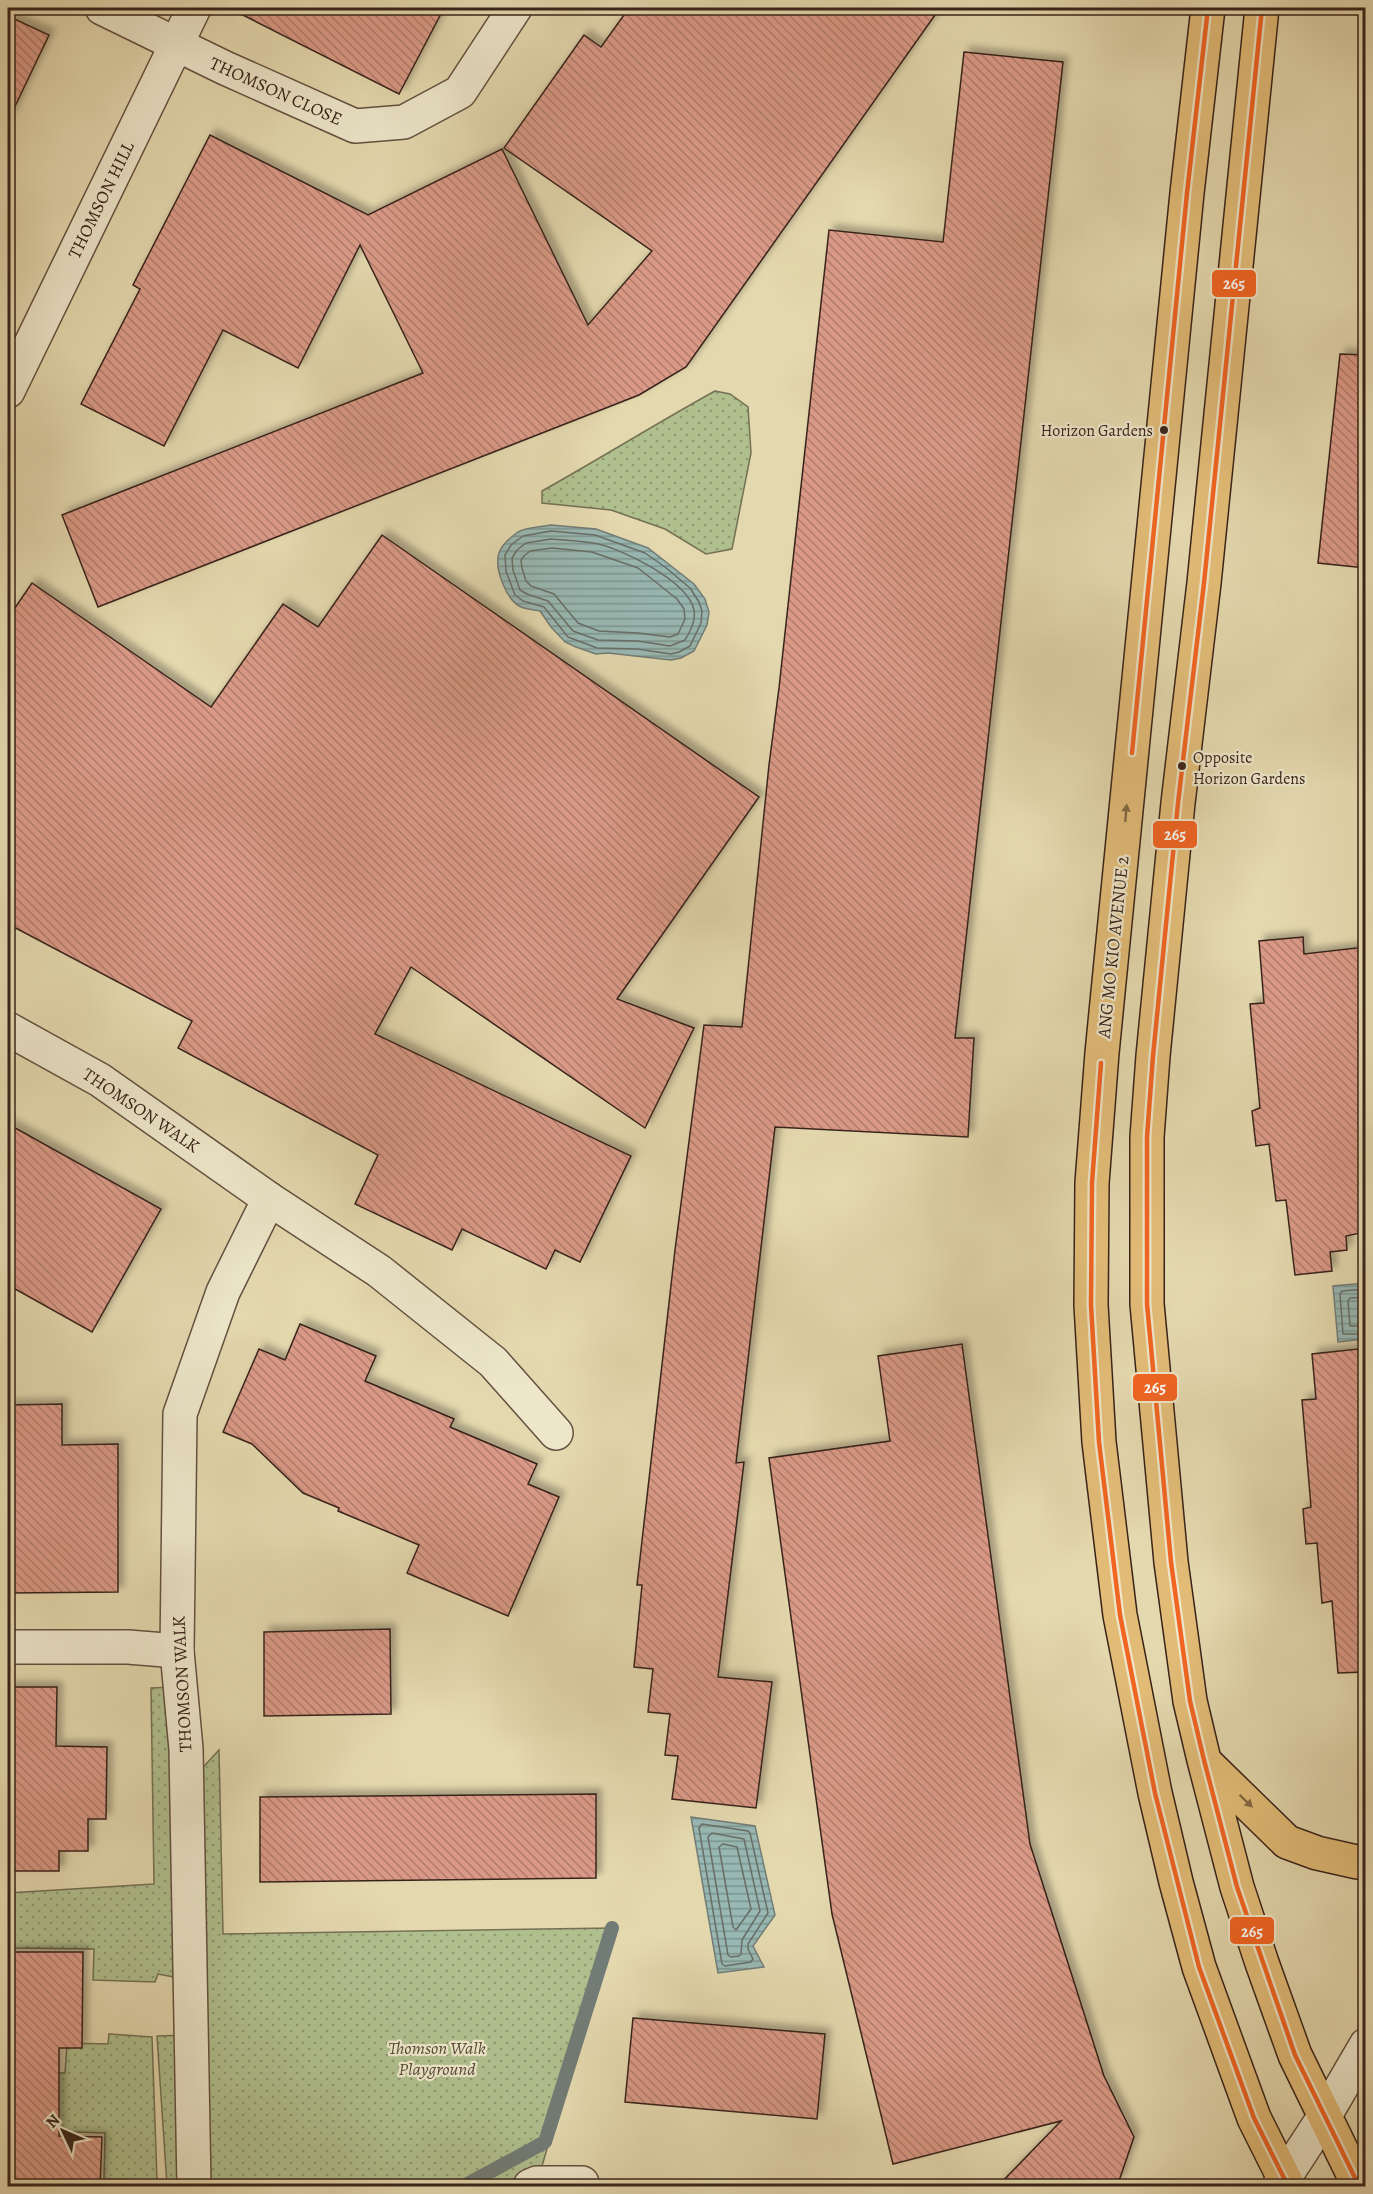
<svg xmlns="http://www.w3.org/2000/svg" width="1373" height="2194" viewBox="0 0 1373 2194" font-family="Alegreya,serif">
<defs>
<pattern id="green-dots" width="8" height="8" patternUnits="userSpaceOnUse" patternTransform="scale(1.5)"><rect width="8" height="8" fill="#b0bf8e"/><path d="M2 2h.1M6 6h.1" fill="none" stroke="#909b73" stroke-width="1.8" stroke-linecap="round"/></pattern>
<pattern id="water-rules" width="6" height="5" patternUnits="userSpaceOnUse" patternTransform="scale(1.5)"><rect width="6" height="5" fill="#98b8b3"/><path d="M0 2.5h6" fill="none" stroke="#7d9591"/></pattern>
<pattern id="building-back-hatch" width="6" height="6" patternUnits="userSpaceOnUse" patternTransform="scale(1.5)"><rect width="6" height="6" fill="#d99986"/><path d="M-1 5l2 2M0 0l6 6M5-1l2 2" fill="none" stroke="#b17c6d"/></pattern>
<filter id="shadow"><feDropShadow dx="5.5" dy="-5.5" stdDeviation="3" flood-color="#0004"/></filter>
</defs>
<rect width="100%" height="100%" fill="#e4d8ae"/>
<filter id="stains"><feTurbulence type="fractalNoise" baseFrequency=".00333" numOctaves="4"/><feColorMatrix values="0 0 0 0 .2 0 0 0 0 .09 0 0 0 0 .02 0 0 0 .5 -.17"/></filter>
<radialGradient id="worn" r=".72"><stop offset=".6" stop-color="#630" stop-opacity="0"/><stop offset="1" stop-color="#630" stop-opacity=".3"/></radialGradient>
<g fill="url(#green-dots)" stroke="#747154" stroke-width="1.5">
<path d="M715,391L730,394L748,407L751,453L732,549L706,554L665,529L611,510L542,503V491C601,458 657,423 715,391Z"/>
<path d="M173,1687L174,1977L158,1974L155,1982L93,1980L94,1949L8,1948V1893L154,1884L151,1688Z"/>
<path d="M219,1750L223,1934L612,1928L537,2183L530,2186H211L196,1775Z"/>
<path d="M109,2034L152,2037L157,2180L104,2179L105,2133L9,2130L8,2156V2071L65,2073L67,2043L108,2044Z"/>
<path d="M192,2035L188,2186H167L157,2036Z"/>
</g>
<g fill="url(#water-rules)" stroke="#727c76" stroke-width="1.5">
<path d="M551,525L596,529L648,548L694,584L705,599L709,612L707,625L694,651L681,658L671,660L608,653L596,654L576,647L565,642L551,627L540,611C534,610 527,609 521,607C506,600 494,568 499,553C502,544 511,537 518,532C526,527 541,527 551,525Z"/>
<path d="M1365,1283V1339L1338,1342L1333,1286Z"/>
<path d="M691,1817L755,1826L775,1915L753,1946L764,1967L718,1973Z"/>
</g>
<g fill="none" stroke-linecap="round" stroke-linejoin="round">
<g stroke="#686e66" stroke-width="1.5">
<path d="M551,531L595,535L645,553L665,567L690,588L699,602L702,611L701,623L690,646L679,652L671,654L637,649L597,648L568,637L544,607L523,601L515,595L506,571L505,555L511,545L523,536Z"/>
<path d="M551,539C565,540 579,541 593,543C620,547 688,581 694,610C696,620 690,632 685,640L670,646L638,641L598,640L573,631L548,601L527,594L520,590L513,570L512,558L517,550L526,543Z"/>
<path d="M552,548L592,552L638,568L677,599L684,609L685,619L678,634L670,637L638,633L599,631L578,623L554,594L531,586L526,581L522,568L521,560L524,556L530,551Z"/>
<path d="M1366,1289L1342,1291L1340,1294L1343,1334H1366"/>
<path d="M1366,1297L1350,1298L1348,1301L1350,1326H1366"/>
<path d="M702,1824L748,1831L750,1833L768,1913L748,1944V1949L753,1959L751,1962L725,1966L722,1964L699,1828Z"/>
<path d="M712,1833L744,1839L760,1911L742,1940L741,1954L739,1956L731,1957L728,1955L708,1837Z"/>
<path d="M723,1844L737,1847L751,1909L736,1930L733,1927L719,1847Z"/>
</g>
<path stroke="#727c76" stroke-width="14" d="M464,2186L545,2142L612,1928"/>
</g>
<g fill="url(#building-back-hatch)" stroke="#38231a" stroke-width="1.5" filter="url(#shadow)">
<path d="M229,8H444L399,94Z"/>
<path d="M629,8H940L686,367L639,395L98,607L62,515L423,373L360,245L298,368L223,330L164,446L81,404L140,289L133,285L210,135L368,215L502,149L588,325L652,251L504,148L584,35L601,47Z"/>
<path d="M8,16L49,35L8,121Z"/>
<path d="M964,52L1063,62L955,1038H974L968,1137L775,1127L736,1463L744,1462L718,1677L772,1682L756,1808L672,1799L678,1756L665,1755L670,1714L648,1712L653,1669L634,1667L642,1585H637L675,1250L704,1025L742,1027L769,765L779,688L829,230L943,242Z"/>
<path d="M1340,354L1365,355V568L1318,563Z"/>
<path d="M382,535L759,797L617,999L694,1028L645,1128L411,967L375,1034L631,1156L580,1262L555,1250L546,1269L462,1229L452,1250L355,1204L378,1155L178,1048L192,1021L8,924V618L32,583L211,707L283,604L318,627Z"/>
<path d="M1303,937L1304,954L1365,947V1232L1346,1236L1347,1250L1330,1252L1332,1271L1295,1275L1286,1200L1276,1201L1269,1144L1256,1146L1252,1111L1260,1108L1250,1004L1264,1003L1259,941Z"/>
<path d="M8,1124L161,1209L92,1332L8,1285Z"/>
<path d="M300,1324L376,1356L365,1381L454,1419L450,1427L537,1464L528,1484L559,1497L508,1616L407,1573L419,1545L338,1511L339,1508L303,1493L252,1444L223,1432L259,1349L285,1360Z"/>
<path d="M962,1344L1030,1844L1104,2076L1134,2137L1120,2178L1112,2187H997L1061,2121L893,2164L832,1914L769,1458L890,1441L878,1356Z"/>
<path d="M1358,1349L1362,1386H1365V1672L1338,1673L1332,1601L1322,1603L1317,1543L1306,1544L1303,1509L1311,1507L1302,1400L1316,1399L1312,1354Z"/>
<path d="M62,1404V1445L118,1444V1592L8,1593V1405Z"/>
<path d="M390,1629L391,1714L264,1716V1632Z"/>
<path d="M8,1687H57L56,1746L107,1747L106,1819H88V1851H59V1871H8Z"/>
<path d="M596,1794V1878L260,1882V1797Z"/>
<path d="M8,1952H83L82,2048H59V2136L102,2137L100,2187H8Z"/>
<path d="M633,2018L825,2034L817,2119L625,2102Z"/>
</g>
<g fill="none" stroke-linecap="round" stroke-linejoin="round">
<g stroke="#63503f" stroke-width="36">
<g id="minor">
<path d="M102,8L225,68L355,126L404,122L460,92L515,8"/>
<path d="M8,391L194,8"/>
<path d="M8,1029L100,1080L269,1199L379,1271L493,1362L556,1433"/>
<path d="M8,1647H128L177,1651"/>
<path d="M194,2186L186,1749L177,1651L180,1414L223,1292L269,1199"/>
<path d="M530,2186L537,2183H582"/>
<path d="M1279,2186L1324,2117L1366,2045"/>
</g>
</g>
<g stroke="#38231a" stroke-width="36">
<g id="major">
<path d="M1208,8L1187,193L1102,1053L1092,1183L1091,1305L1099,1442L1120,1615L1155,1793L1176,1882L1199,1967L1254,2118L1288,2186"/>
<path d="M1262,8L1204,583L1178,803L1153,1056L1147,1137V1304L1171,1562L1190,1701L1204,1760L1237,1887L1262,1963L1295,2055L1359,2186"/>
<path d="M1205,1762L1287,1842L1317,1853L1357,1862L1366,1860"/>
</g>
</g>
<use href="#minor" stroke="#ede6ca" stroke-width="33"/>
<use href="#major" stroke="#e2bc77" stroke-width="33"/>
<g stroke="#ede6ca" stroke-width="9">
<g id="bus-1">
<path d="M1262,8L1204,583L1178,803L1153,1056L1147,1137V1304L1171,1562L1190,1701L1204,1760L1237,1887L1295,2055L1359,2186"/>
<path d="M1132,753L1187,193L1208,8"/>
<path d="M1101,1063L1092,1183L1091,1305L1099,1442L1120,1615L1155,1793L1199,1967L1254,2118L1288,2186"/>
</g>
</g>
<use href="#bus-1" stroke="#f26522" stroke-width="4.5"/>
</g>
<defs><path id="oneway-solid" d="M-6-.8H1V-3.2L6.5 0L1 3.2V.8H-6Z" transform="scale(1.5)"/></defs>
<g fill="#846844">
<use href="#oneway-solid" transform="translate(1126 813) rotate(-85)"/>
<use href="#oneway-solid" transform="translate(1246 1801) rotate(44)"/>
</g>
<g fill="#38231a" stroke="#ede6ca" stroke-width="2">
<circle cx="1164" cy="430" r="5"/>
<circle cx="1182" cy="766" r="5"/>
</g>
<g text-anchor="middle" stroke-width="4.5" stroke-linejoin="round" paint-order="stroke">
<g font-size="16" fill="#38231a" stroke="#ede6ca" text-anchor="end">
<text x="1153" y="436">Horizon Gardens</text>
<text x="1193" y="763" text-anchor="start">Opposite<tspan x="1193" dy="21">Horizon Gardens</tspan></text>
</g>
<g font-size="18" fill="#38231a" stroke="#ede6ca">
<text transform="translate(276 91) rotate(24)" y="6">THOMSON CLOSE</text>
<text transform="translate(101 200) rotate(-64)" y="6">THOMSON HILL</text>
<text transform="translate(1113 947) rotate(-84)" y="6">ANG MO KIO AVENUE 2</text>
<text transform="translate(141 1110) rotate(34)" y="6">THOMSON WALK</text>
<text transform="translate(182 1684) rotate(-93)" y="6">THOMSON WALK</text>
</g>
<g font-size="18" font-style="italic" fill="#564a37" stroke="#ede6ca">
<text x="437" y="2054">Thomson Walk<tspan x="437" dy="21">Playground</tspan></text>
</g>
</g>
<g stroke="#ede6ca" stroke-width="2">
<rect x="1211" y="269" width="46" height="29" rx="6" fill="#f26522"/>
<rect x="1152" y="820" width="46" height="29" rx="6" fill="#f26522"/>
<rect x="1132" y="1373" width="46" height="29" rx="6" fill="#f26522"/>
<rect x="1229" y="1916" width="46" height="29" rx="6" fill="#f26522"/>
</g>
<g font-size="16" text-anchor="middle" font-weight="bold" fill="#fff">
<text x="1234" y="289">265</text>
<text x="1175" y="840">265</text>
<text x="1155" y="1393">265</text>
<text x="1252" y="1937">265</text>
</g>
<rect width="1373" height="2194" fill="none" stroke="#e4d8ae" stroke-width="30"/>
<rect x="9" y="9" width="1355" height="2176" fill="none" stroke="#38231a" stroke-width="3"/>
<rect x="15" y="15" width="1343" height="2164" fill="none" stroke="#38231a" stroke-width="1.5"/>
<g transform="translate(63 2131) rotate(314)" stroke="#ede6ca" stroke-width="4.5" paint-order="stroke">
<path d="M0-4.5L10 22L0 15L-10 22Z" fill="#38231a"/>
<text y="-9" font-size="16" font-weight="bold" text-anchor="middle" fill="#38231a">N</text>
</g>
<rect width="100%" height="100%" filter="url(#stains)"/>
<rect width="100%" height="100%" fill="url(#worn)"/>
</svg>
